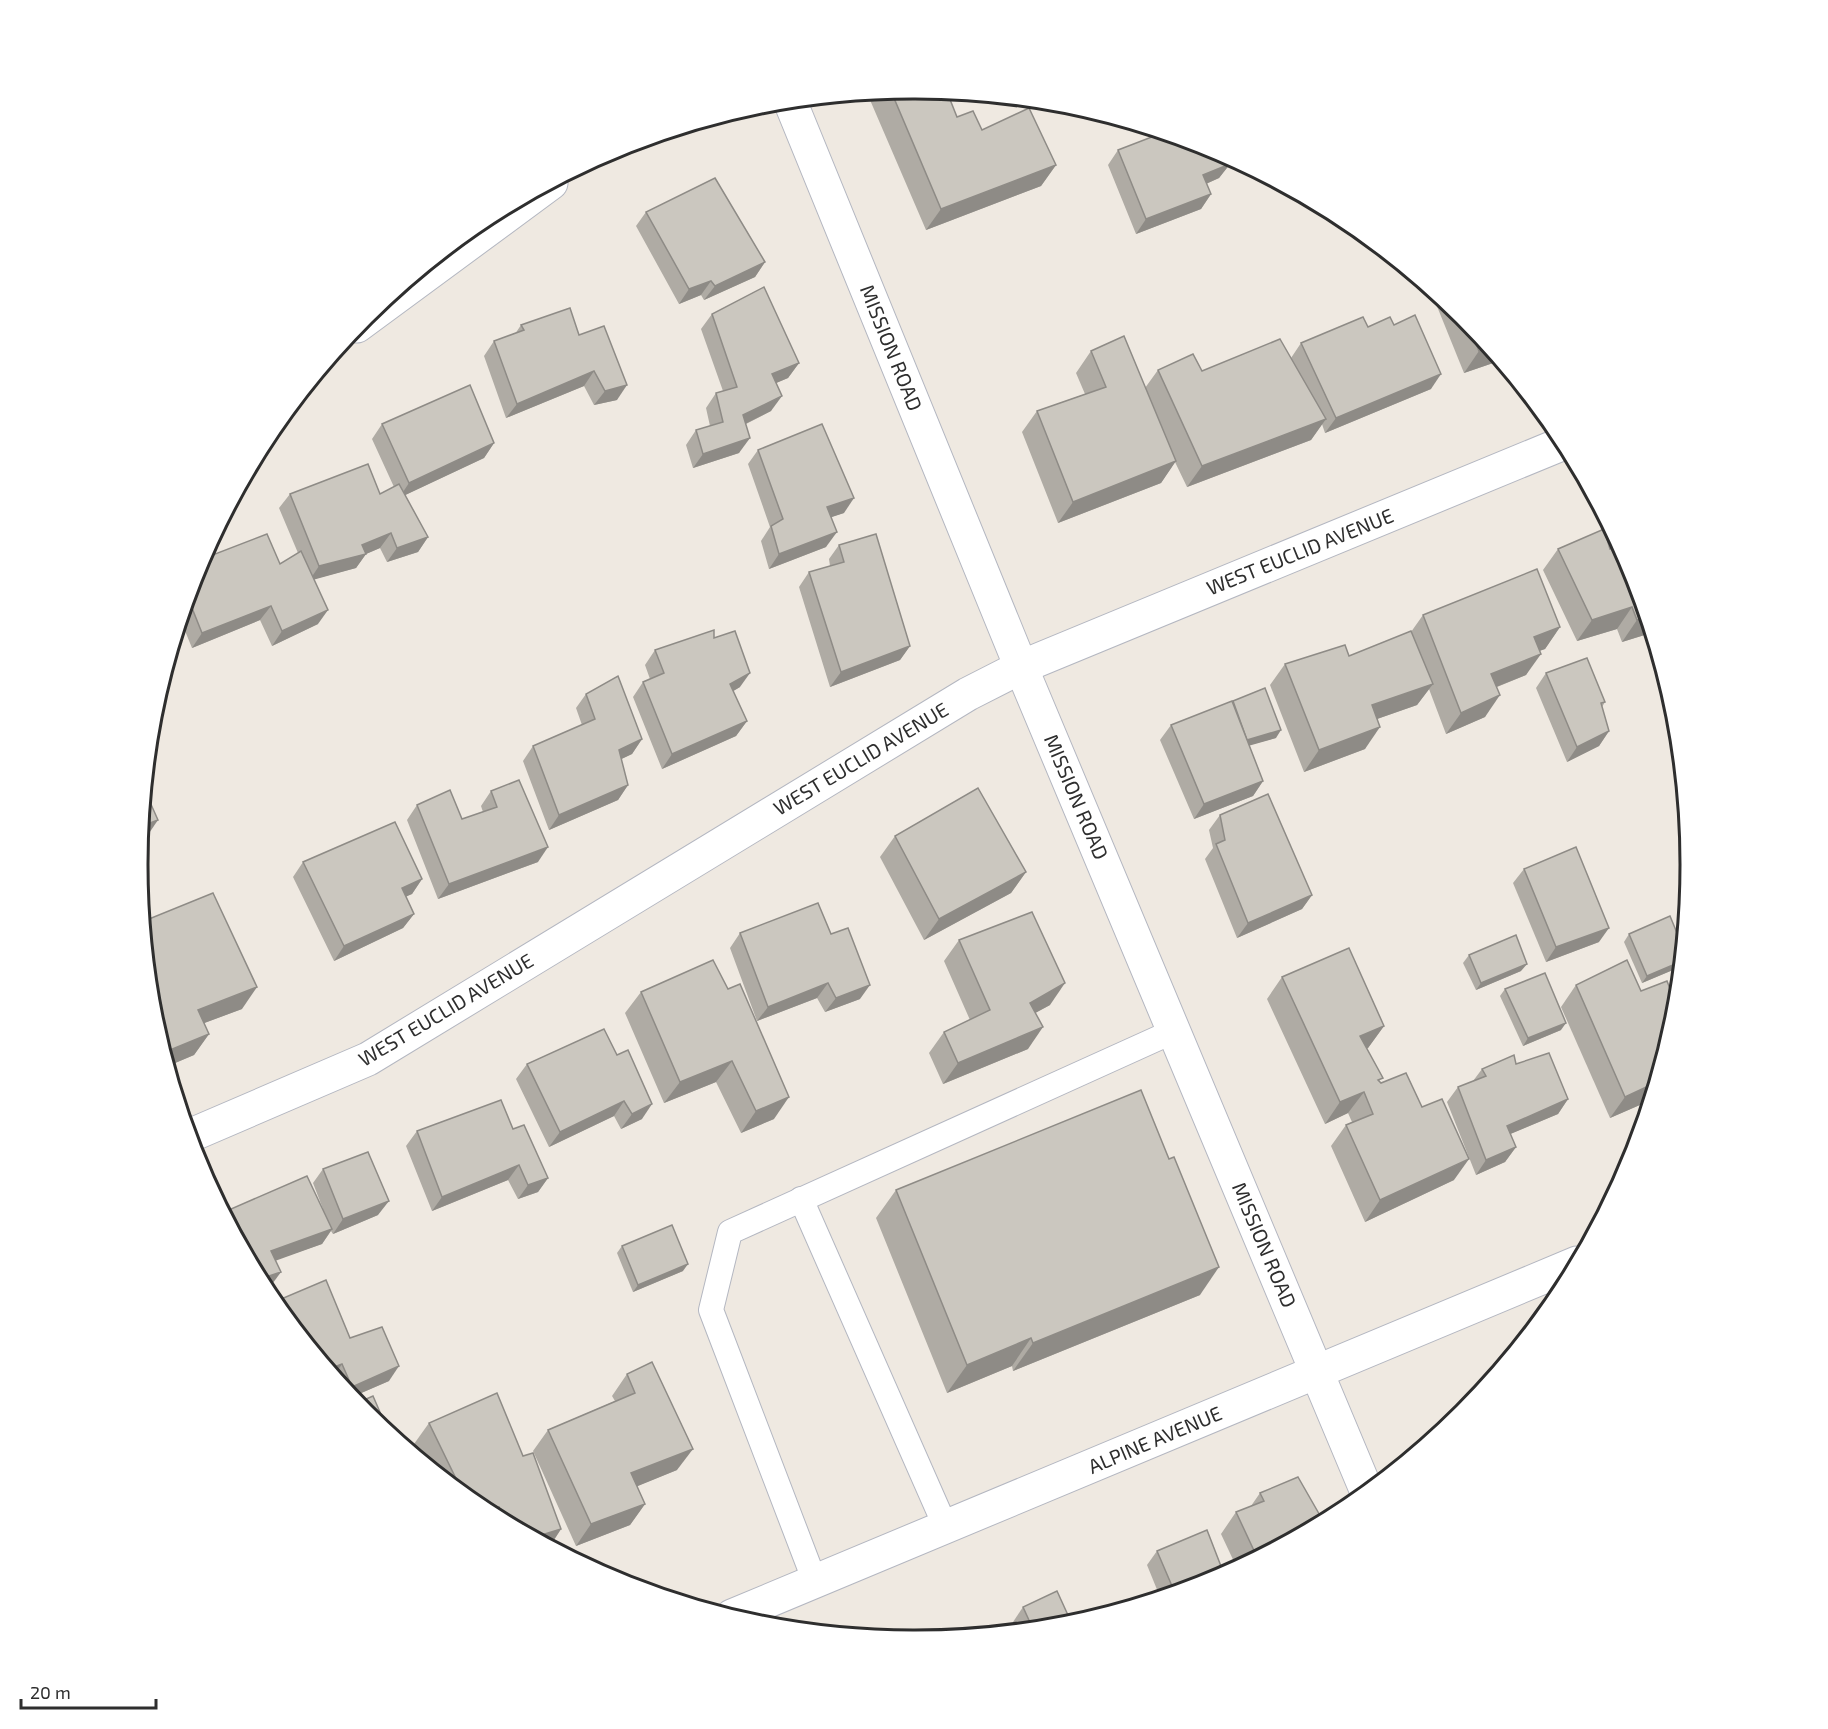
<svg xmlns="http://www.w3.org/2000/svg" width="1828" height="1729" viewBox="0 0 1828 1729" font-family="'Exo 2',sans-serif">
<rect width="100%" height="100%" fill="#efe9e1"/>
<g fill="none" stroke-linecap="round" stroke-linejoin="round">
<g stroke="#b4b7c1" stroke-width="26">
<g id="lane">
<path d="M801,1199L946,1528"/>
<path d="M815,1582L711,1310L730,1232L1174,1031"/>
</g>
</g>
<g stroke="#b4b7c1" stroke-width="35">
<g id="street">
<path d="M790,101L1021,667L1367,1492"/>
<path d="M357,326L551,183"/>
<path d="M189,1136L368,1059L968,694L1021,667L1564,443"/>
</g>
</g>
<g stroke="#b4b7c1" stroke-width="35">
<path id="secondary" d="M732,1616L1577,1263"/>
</g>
<use href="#lane" stroke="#fff" stroke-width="24"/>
<use href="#street" stroke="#fff" stroke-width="33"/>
<use href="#secondary" stroke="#fff" stroke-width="33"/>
</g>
<g fill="#afaba4">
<path d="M914,88L957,117L1056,165L1041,186L926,230L867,93Z"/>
<path d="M1064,103L1073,106L1066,109Z"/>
<path d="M1118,150L1230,164L1219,178L1206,184L1211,194L1201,209L1136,234L1108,165Z"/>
<path d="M646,212L765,262L755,277L704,300L701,295L679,304L636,226Z"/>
<path d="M1430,289L1463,316L1499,361L1464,373Z"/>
<path d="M712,314L799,363L788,378L776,383L771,411L746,424L739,453L693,468L686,445L696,430L710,426L706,408L716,393L723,391L701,329Z"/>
<path d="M521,325L579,335L617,400L594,405L584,386L506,418L484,356L494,341L515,334Z"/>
<path d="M1394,325L1431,389L1325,433L1322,424L1311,440L1187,487L1175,462L1161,483L1058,523L1022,432L1037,411L1085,394L1076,373L1091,351L1145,388L1158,370L1202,371L1291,358L1301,343L1368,327Z"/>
<path d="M382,424L494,443L484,458L405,495L428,537L418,552L387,562L380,548L366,554L356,568L314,579L318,624L272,646L260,620L192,648L181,621L197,567L280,564L298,553L279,508L290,494H380L394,487L372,439Z"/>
<path d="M758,450L844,513L831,517L826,547L769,569L761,541L770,527L748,464Z"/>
<path d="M839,545L910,646L900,660L830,687L799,587L809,572L830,566L829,559Z"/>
<path d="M1558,549H1610L1631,568L1651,633L1622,642L1617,629L1577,641L1543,570Z"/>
<path d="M1423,615L1560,627L1545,649L1539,651L1526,675L1497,687L1485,717L1446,734L1429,689L1417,705L1377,719L1365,749L1304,772L1270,685L1285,664L1349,656L1411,632Z"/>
<path d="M714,638L740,687L733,691L747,721L736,736L662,769L633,697L643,682L650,679L645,665L655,650Z"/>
<path d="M1546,673L1605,702L1602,707L1609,731L1599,746L1567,762L1536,688Z"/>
<path d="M586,694L642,739L632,754L621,759L628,785L618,800L549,830L523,761L533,746L582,725L576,708Z"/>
<path d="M1171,725L1276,738L1249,745L1263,781L1253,796L1194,819L1160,740Z"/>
<path d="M491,791L538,862L438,899L407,820L417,805L462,819L483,812L481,806Z"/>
<path d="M1220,815L1312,895L1302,909L1237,938L1205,859L1213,848L1209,830Z"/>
<path d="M895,836L1026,872L1011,893L924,940L880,857Z"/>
<path d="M303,862L422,879L412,894L406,896L414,914L403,928L334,961L293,877Z"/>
<path d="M1524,869L1599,942L1546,962L1513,883Z"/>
<path d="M144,921L242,1009L204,1023L209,1034L194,1055L168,1066L153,1016Z"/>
<path d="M740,933L831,934L860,999L825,1012L817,998L757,1021L730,948Z"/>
<path d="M1629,934L1682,945L1680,967L1642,983L1624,942Z"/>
<path d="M959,940L1050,1005L1035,1013L1028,1049L943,1084L929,1053L944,1032L970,1020L944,961Z"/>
<path d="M1469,955L1521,971L1476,990L1463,963Z"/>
<path d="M1282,977L1384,1026L1368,1048H1367L1380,1082L1454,1180L1365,1222L1331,1146L1346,1125L1352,1122L1348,1113L1325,1124L1267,999Z"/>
<path d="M1576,985L1649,1101L1610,1118L1561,1007Z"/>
<path d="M728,989L774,1119L741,1133L716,1082L664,1103L625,1013L641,992Z"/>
<path d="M1505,989L1561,1030L1523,1046L1500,996Z"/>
<path d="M604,1029L642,1119L621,1129L614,1116L549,1147L516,1079L527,1064Z"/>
<path d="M1516,1064L1568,1099L1558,1114L1510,1134L1516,1147L1505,1162L1476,1175L1447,1102L1458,1087L1473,1081L1482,1069Z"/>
<path d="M513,1129L548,1178L538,1192L518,1199L508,1180L432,1211L406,1146L417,1131Z"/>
<path d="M323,1169L378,1215L333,1234L331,1231L322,1244L275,1260L270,1287L265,1289L224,1212L323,1209L313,1183Z"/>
<path d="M896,1190L1200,1295L1013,1371L1012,1366L947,1393L876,1218Z"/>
<path d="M622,1246L683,1271L633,1292L617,1253Z"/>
<path d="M274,1302L350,1338L389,1381L352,1397Z"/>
<path d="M627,1374L677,1470L637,1486L645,1504L630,1525L576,1546L533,1451L548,1430L615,1401L612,1396Z"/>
<path d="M429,1423L523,1456L561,1529L550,1546L483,1510L422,1459L414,1444Z"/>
<path d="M1260,1493L1322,1519L1319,1524L1237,1568L1221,1534L1236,1512L1251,1506Z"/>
<path d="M1157,1551L1211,1582L1160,1597L1147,1565Z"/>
<path d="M1023,1607L1065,1626L1016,1630L1013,1622Z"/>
</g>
<g fill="#8e8b86">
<path d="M1230,164L1219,178L1192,190L1203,175Z"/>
<path d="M1056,165L1041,186L926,230L941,209Z"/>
<path d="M1211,194L1201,209L1136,234L1146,219Z"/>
<path d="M765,262L755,277L704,300L715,286Z"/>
<path d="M711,281L701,295L679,304L689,289Z"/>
<path d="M1489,348L1499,361L1464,373L1479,351Z"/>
<path d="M799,363L788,378L762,389L772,374Z"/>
<path d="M594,371L584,386L506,418L517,404Z"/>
<path d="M1441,374L1431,389L1325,433L1336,418Z"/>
<path d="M627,385L617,400L594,405L605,391Z"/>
<path d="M782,396L771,411L733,430L743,415Z"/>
<path d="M1326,419L1311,440L1187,487L1202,466Z"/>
<path d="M750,438L739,453L693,468L703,454Z"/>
<path d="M494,443L484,458L399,498L409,483Z"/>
<path d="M1176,461L1161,483L1058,523L1073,502Z"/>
<path d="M854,498L844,513L817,522L827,507Z"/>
<path d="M837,532L826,547L769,569L779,554Z"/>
<path d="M391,533L380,548L366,554L356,568L309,581L319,566L362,545Z"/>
<path d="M428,537L418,552L387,562L397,548Z"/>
<path d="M271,606L260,620L192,648L202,633Z"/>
<path d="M1632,607L1617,629L1577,641L1592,620Z"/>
<path d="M328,610L318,624L272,646L282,631Z"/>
<path d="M1646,617L1651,633L1622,642L1637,620Z"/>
<path d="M1560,627L1545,649L1519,658L1534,637Z"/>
<path d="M910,646L900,660L830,687L841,672Z"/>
<path d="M1541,654L1526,675L1476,695L1491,674Z"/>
<path d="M750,673L740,687L720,699L730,684Z"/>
<path d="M1433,684L1417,705L1357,726L1372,705Z"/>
<path d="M1500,695L1485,717L1446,734L1461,713Z"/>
<path d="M747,721L736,736L662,769L672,754Z"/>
<path d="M1380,727L1365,749L1304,772L1319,750Z"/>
<path d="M1281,730L1276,738L1241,748L1246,740Z"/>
<path d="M1609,731L1599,746L1567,762L1577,747Z"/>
<path d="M642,739L632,754L609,765L619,750Z"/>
<path d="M1263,781L1253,796L1194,819L1204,804Z"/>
<path d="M628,785L618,800L549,830L559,815Z"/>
<path d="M158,820L143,842H140L142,826Z"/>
<path d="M548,847L538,862L438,899L449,884Z"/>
<path d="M1026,872L1011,893L924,940L939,919Z"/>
<path d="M422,879L412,894L392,903L402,888Z"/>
<path d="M1312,895L1302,909L1237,938L1248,923Z"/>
<path d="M414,914L403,928L334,961L344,946Z"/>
<path d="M1609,928L1599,942L1546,962L1556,947Z"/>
<path d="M1680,962V967L1642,983L1647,976Z"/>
<path d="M1527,964L1521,971L1476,990L1481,983Z"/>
<path d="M828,983L817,998L757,1021L768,1007Z"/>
<path d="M1065,983L1050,1005L1015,1024L1030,1003Z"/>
<path d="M870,985L860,999L825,1012L836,998Z"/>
<path d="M257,987L242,1009L183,1031L198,1010Z"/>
<path d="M1566,1023L1561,1030L1523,1046L1528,1038Z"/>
<path d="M1384,1026L1368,1048L1345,1057L1360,1036Z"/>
<path d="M1043,1027L1028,1049L943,1084L958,1063Z"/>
<path d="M209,1034L194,1055L168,1066L165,1057L170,1050Z"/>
<path d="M732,1061L716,1082L664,1103L680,1082Z"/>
<path d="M1655,1083L1649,1101L1610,1118L1625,1097Z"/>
<path d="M1364,1092L1348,1113L1325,1124L1340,1102Z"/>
<path d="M789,1097L774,1119L741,1133L756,1111Z"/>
<path d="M1568,1099L1558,1114L1496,1140L1507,1126Z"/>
<path d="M624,1101L614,1116L549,1147L560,1132Z"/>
<path d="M652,1104L642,1119L621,1129L632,1114Z"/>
<path d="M1516,1147L1505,1162L1476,1175L1486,1160Z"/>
<path d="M1469,1159L1454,1180L1365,1222L1380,1200Z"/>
<path d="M519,1165L508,1180L432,1211L442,1197Z"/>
<path d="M548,1178L538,1192L518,1199L528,1185Z"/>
<path d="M389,1201L378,1215L333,1234L343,1219Z"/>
<path d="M332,1229L322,1244L261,1266L271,1251Z"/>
<path d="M688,1264L683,1271L633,1292L638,1285Z"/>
<path d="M1219,1267L1200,1295L1013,1371L1033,1343Z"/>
<path d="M281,1272L270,1287L265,1289L260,1279Z"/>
<path d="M1031,1338L1012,1366L947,1393L967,1365Z"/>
<path d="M342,1364L334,1376L329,1369Z"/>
<path d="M399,1366L389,1381L352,1397L348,1392L352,1387Z"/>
<path d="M693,1449L677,1470L616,1495L631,1473Z"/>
<path d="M645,1504L630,1525L576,1546L591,1524Z"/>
<path d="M499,1507L493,1515L488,1512Z"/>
<path d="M561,1529L550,1546L535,1537Z"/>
</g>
<g fill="#cbc7bf" stroke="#8e8b86" stroke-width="1.5">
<path d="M914,88L947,92L957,117L973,111L982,130L1029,108L1056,165L941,209L891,91Z"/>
<path d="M1162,133L1211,148L1227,156L1230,164L1203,175L1211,194L1146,219L1118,150Z"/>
<path d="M715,178L765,262L715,286L711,281L689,289L646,212Z"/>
<path d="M764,287L799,363L772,374L782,396L743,415L750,438L703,454L696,430L723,422L716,393L737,387L712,314Z"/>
<path d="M570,308L579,335L604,326L627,385L605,391L594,371L517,404L494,341L524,330L521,325Z"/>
<path d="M1415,315L1441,374L1336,418L1301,343L1363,317L1368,327L1390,317L1394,325Z"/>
<path d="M1467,321L1489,348L1479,351Z"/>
<path d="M1124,336L1176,461L1073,502L1037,411L1106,387L1091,351Z"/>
<path d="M1280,339L1326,419L1202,466L1158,370L1193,354L1202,371Z"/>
<path d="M470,385L494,443L409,483L382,424Z"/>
<path d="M822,424L854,498L827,507L837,532L779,554L771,526L783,519L758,450Z"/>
<path d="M368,464L380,494L399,484L428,537L397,548L391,533L362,545L366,554L319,566L290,494Z"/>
<path d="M1604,529L1610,549L1619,545L1631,568L1646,617L1637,620L1632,607L1592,620L1558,549Z"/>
<path d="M267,534L280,564L301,551L328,610L282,631L271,606L202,633L188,598L197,567L202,559Z"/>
<path d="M876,534L910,646L841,672L809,572L844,562L839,545Z"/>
<path d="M1537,569L1560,627L1534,637L1541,654L1491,674L1500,695L1461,713L1423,615Z"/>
<path d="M714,630V638L735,631L750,673L730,684L747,721L672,754L643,682L664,673L655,650Z"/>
<path d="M1411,631L1433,684L1372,705L1380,727L1319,750L1285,664L1345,645L1349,656Z"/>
<path d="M1587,658L1605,702L1601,703L1609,731L1577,747L1546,673Z"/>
<path d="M618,676L642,739L619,750L628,785L559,815L533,746L595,719L586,694Z"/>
<path d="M1265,688L1281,730L1247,740L1233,701Z"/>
<path d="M1232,701L1263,781L1204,804L1171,725Z"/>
<path d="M519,780L548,847L449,884L417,805L450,790L462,819L497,807L491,791Z"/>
<path d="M978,788L1026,872L939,919L895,836Z"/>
<path d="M145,791L158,820L142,826Z"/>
<path d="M1268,794L1312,895L1248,923L1216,844L1225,840L1220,815Z"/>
<path d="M395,822L422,879L402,888L414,914L344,946L303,862Z"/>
<path d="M1576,847L1609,928L1556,947L1524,869Z"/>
<path d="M213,893L257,987L198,1010L209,1034L170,1050L153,1013L145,935L149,933L144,926V921Z"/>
<path d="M818,903L831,934L848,928L870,985L836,998L828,983L768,1007L740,933Z"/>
<path d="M1032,912L1065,983L1030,1003L1043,1027L958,1063L944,1032L990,1010L959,940Z"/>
<path d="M1670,916L1682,945L1680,962L1647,976L1629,934Z"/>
<path d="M1516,935L1527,964L1481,983L1469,955Z"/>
<path d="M1349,948L1384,1026L1360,1036L1383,1078L1378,1080L1381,1083L1406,1073L1422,1107L1442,1099L1469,1159L1380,1200L1346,1125L1373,1114L1364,1092L1340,1102L1282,977Z"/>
<path d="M713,960L728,989L740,984L789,1097L756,1111L732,1061L680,1082L641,992Z"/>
<path d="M1627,960L1641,991L1667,981L1676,1004L1675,1016L1655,1083L1625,1097L1576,985Z"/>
<path d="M1545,973L1566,1023L1528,1038L1505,989Z"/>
<path d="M604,1029L617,1055L628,1050L652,1104L632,1114L624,1101L560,1132L527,1064Z"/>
<path d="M1549,1053L1568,1099L1507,1126L1516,1147L1486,1160L1458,1087L1486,1076L1482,1069L1514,1055L1516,1064Z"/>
<path d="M1141,1090L1169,1159L1174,1157L1219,1267L1033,1343L1031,1338L967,1365L896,1190Z"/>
<path d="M501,1100L513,1129L524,1125L548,1178L528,1185L519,1165L442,1197L417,1131Z"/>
<path d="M368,1152L389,1201L343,1219L323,1169Z"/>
<path d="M307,1176L332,1229L271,1251L281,1272L260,1279L224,1212Z"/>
<path d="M672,1225L688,1264L638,1285L622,1246Z"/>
<path d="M326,1280L350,1338L382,1327L399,1366L352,1387L342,1364L329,1369L274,1302Z"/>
<path d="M652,1362L693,1449L631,1473L645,1504L591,1524L548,1430L635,1393L627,1374Z"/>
<path d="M497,1393L523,1456L533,1453L561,1529L535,1537L505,1522L499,1507L488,1512L483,1510L463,1493L429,1423Z"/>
<path d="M373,1396L389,1433L365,1413L357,1403Z"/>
<path d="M1298,1477L1322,1519L1316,1523L1317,1525L1257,1557L1236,1512L1264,1501L1260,1493Z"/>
<path d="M1207,1530L1224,1574L1211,1582L1175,1593L1157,1551Z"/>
<path d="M1057,1591L1072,1624L1065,1626L1033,1629L1023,1607Z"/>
<path d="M966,1631L969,1635L951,1637Z"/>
</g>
<g text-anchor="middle" stroke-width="4.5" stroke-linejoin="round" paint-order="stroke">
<g font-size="20" fill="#2e2e2e" stroke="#fff">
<text transform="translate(891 348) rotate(68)" y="7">MISSION ROAD</text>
<text transform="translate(1300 552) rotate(-22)" y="7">WEST EUCLID AVENUE</text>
<text transform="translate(861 759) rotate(-31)" y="7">WEST EUCLID AVENUE</text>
<text transform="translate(1076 797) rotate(67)" y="7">MISSION ROAD</text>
<text transform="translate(446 1010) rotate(-31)" y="7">WEST EUCLID AVENUE</text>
<text transform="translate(1264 1245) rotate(67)" y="7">MISSION ROAD</text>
<text transform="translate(1155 1440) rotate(-23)" y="7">ALPINE AVENUE</text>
</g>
</g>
<path d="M0 0H1828V1729H0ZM913 99H915A765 765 0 0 1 1680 864V865A765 765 0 0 1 915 1630H913A765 765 0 0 1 148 865V864A765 765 0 0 1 913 99Z" fill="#fff" fill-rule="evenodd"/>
<path fill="none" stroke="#2e2e2e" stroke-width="3" d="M913 99H915A765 765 0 0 1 1680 864V865A765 765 0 0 1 915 1630H913A765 765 0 0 1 148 865V864A765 765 0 0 1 913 99Z"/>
<path d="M21 1699v9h135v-9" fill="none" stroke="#2e2e2e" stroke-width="3"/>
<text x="30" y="1699" font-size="18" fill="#2e2e2e" stroke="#ffffff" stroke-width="4.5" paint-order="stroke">20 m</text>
</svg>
